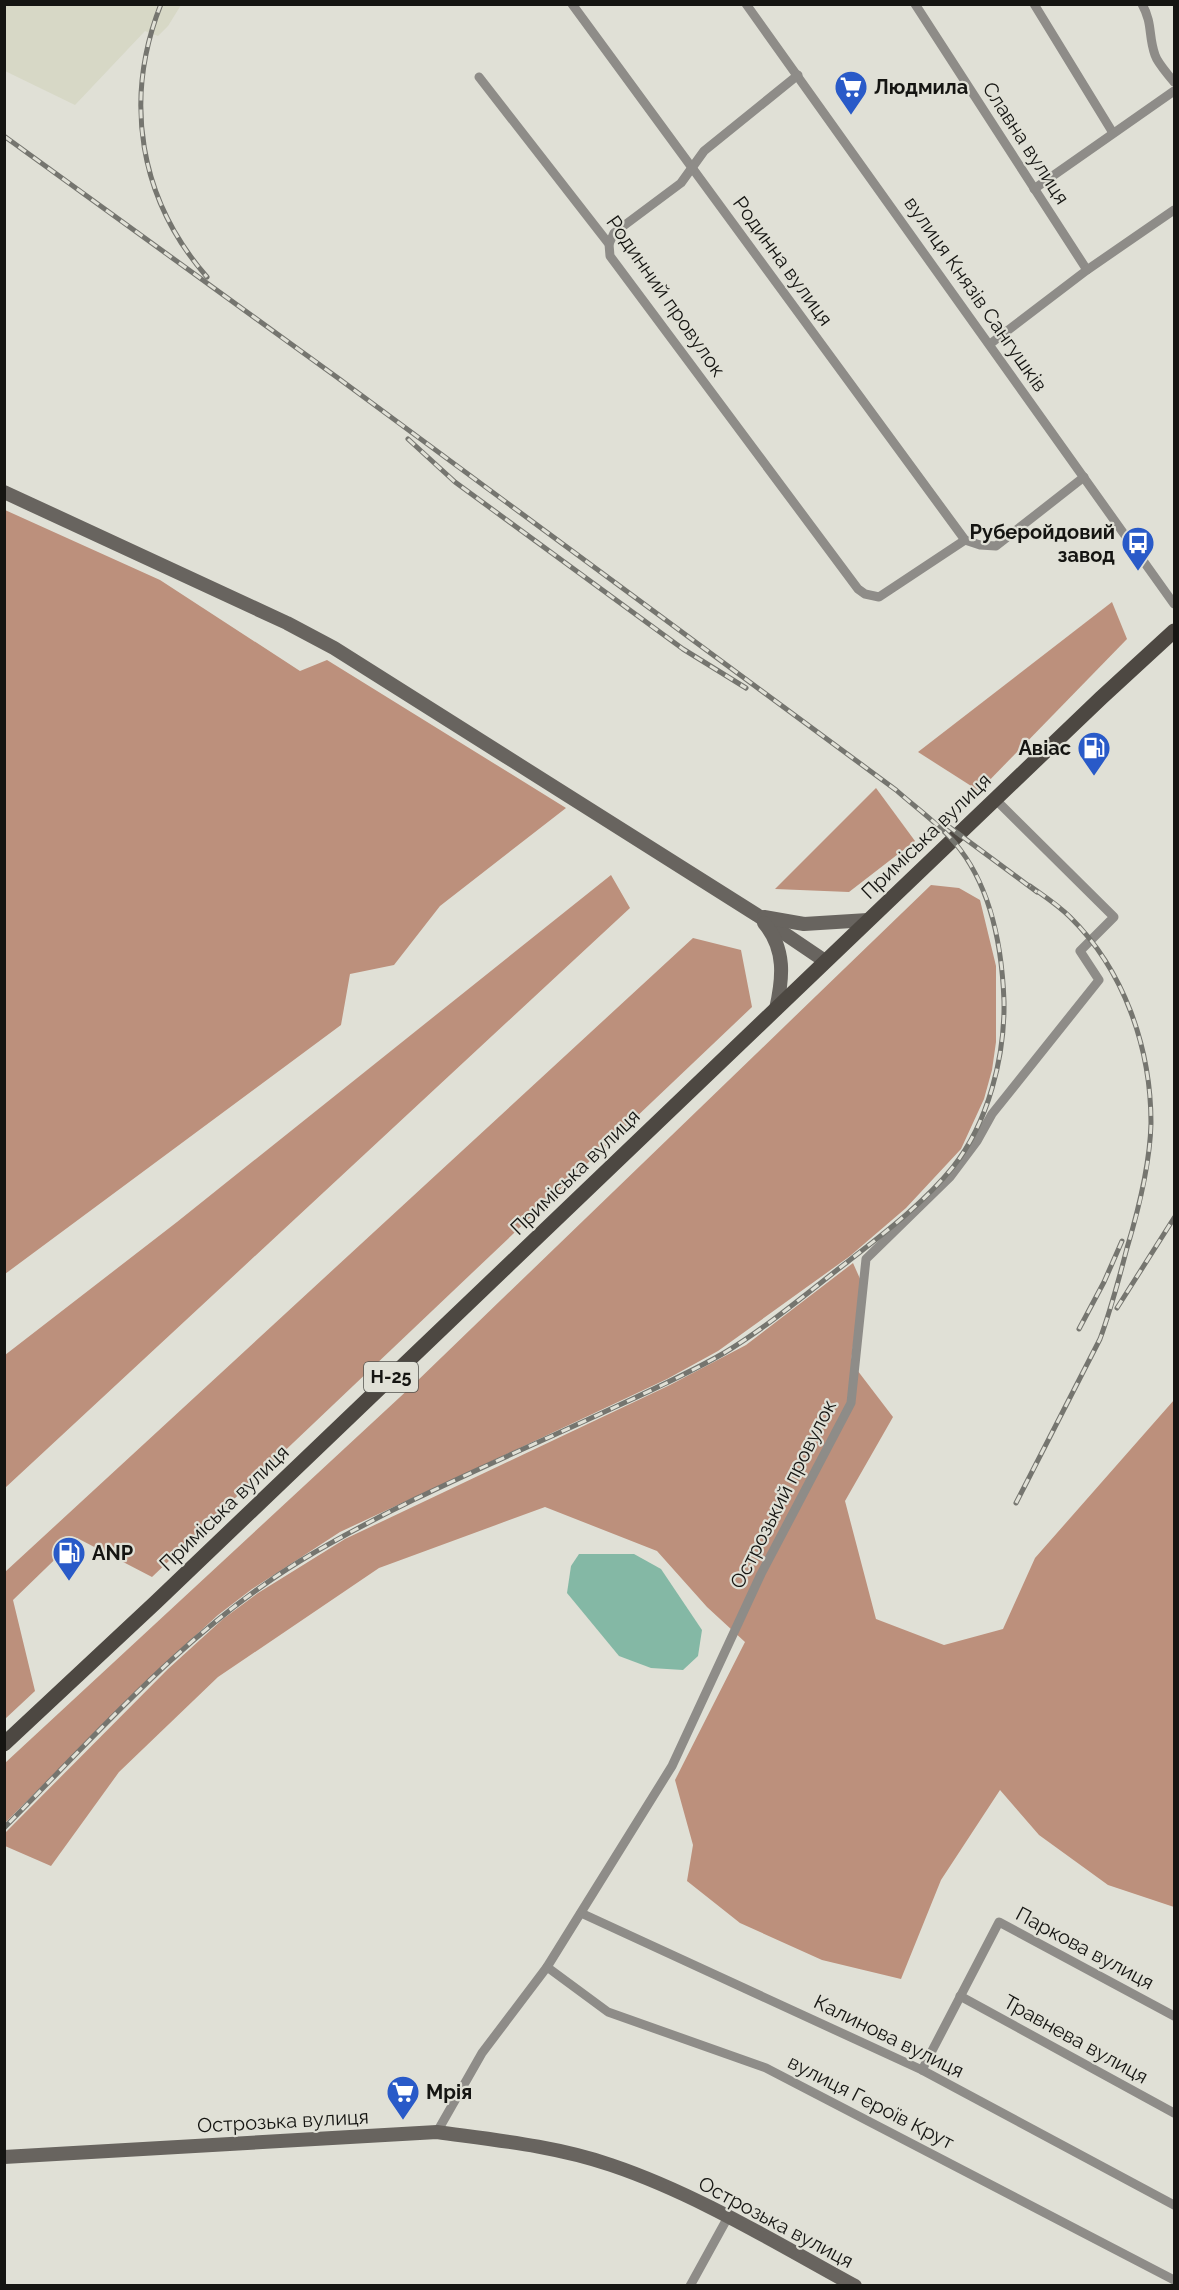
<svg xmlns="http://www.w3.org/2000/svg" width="1179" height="2290" viewBox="0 0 1179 2290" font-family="Raleway,sans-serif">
<rect width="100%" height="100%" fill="#e0e0d6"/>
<path fill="#d7d8c6" d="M4,5L5,4L181,5L168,26L158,36L145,31L75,105L5,71Z"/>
<g fill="#bc907c">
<path d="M5,510L160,580L300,671L327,660L566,808L440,906L394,965L350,974L341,1025L5,1274Z"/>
<path d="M1112,602L1127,639L979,791L918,752Z"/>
<path d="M876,788L915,841L849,892L775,889Z"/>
<path d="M611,875L630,908L5,1488V1355L177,1222Z"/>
<path d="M931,885L959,888L980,900L996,966V1042L992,1070L984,1099L961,1149L906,1208L850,1256L718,1351L667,1379L340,1532L252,1589L218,1615L162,1666L5,1823V1763L413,1385Z"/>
<path d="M693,938L741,950L752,1007L152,1577L77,1538L13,1600L35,1691L5,1719V1572Z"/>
<path d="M853,1263L861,1281L851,1362L893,1417L845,1501L876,1619L944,1645L1003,1629L1035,1558L1174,1400V1907L1108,1885L1039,1835L1000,1790L941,1880L901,1979L822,1960L740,1923L687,1881L693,1845L675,1780L745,1642L707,1607L657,1551L545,1507L379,1568L218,1677L119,1772L51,1866L5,1846V1833L168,1669L223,1619L258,1593L345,1539L670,1385L746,1345Z"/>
</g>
<path fill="#84b8a5" d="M579,1554H634L661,1569L702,1630L698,1656L683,1670L651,1668L619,1656L567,1593L571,1566Z"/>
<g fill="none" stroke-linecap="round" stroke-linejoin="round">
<g stroke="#8e8c88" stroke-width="9">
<path d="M572,4L965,540"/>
<path d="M746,4L1174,604"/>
<path d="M915,4L1087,270"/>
<path d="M1034,4L1113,133"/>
<path d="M1142,4C1153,24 1148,35 1155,55C1158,64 1168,74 1174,82"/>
<path d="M479,77L609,244L610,256L858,589L865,594L879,597L965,540L980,545L996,546L1084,477"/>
<path d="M1034,189L1174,91"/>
<path d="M609,244L614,233L681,183L704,151L798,75"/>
<path d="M990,344L1087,270L1174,210"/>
<path d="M581,1913L922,2070L1174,2205"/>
<path d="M547,1967L608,2012L766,2068L1174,2280"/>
<path d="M960,1996L1174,2113"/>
<path d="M922,2070L999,1922L1174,2016"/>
<path d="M437,2132L482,2053L547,1967L672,1766L761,1574L851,1403L866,1259L950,1177L977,1141L992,1114L1099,980L1080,951L1114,917L995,799"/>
<path d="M690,2286L728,2217"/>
</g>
<g stroke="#68645f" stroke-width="14">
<path d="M4,492L287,623L334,648L757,915L825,961"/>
<path d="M764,917L804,924L868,920"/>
<path d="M764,923C786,949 783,978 776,1009"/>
<path d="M4,2157L437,2132C495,2140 556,2146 611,2165C697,2194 776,2243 855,2286"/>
</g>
<path stroke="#4d4842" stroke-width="15" d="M4,1744L156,1602L1101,698L1174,631"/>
<g stroke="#75756f" stroke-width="5">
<g id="rail">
<path d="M161,4C123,100 139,199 207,277"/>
<path d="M4,136L338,378L896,790C915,807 939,824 955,843C992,887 1002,947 1004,1001C1005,1057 988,1123 953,1167C923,1204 883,1234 846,1263C806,1294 767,1327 724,1353C684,1376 643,1394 602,1413C501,1460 396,1503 300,1561C187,1630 97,1734 4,1828"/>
<path d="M408,439L455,482L485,504L683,649L746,688"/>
<path d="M948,826L1037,892"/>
<path d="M1117,1308L1174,1218"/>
<path d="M1079,1329L1104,1282L1122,1241"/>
<path d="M1016,1503L1100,1339C1111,1309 1119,1279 1127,1248C1139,1208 1150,1165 1151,1123C1151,1048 1124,970 1070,917C1058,905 1044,896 1030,886"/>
</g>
</g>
<use href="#rail" stroke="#e0e0d6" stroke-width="3" stroke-dasharray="9" stroke-linecap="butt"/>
</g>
<defs>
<g id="supermarket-pin" transform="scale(1.725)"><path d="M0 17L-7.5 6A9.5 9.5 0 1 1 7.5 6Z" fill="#295ac8" stroke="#e0e0d6"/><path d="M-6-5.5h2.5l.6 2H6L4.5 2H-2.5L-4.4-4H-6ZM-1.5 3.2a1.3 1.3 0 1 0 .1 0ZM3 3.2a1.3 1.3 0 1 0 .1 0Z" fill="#fff"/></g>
<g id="bus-pin" transform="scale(1.725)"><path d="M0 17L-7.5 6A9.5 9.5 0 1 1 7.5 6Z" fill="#295ac8" stroke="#e0e0d6"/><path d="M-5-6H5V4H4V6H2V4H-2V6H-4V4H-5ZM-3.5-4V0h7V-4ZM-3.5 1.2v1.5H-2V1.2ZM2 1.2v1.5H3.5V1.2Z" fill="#fff"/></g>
<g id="fuel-pin" transform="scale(1.725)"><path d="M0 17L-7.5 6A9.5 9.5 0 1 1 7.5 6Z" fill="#295ac8" stroke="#e0e0d6"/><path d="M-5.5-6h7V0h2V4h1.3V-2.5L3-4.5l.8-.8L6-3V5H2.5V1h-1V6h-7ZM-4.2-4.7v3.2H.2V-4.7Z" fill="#fff"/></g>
</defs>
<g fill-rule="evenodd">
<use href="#supermarket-pin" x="851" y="87"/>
<use href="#bus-pin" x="1138" y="543"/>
<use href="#fuel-pin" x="1094" y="748"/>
<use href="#fuel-pin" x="69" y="1553"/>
<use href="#supermarket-pin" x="403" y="2092"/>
</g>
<g text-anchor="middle" stroke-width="4.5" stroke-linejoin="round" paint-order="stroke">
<rect fill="#e0e0d6" stroke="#52524d" stroke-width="1.5" x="364" y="1362" width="54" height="30" rx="4.5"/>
<g font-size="18" font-weight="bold" fill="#151512">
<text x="391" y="1383">Н-25</text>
</g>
<g font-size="20" font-weight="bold" fill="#151512" stroke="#e0e0d6" text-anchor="start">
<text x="874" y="94">Людмила</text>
<text x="1115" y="539" text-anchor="end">Руберойдовий<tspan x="1115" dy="23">завод</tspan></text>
<text x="1071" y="755" text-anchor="end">Авіас</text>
<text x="92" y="1560">ANP</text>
<text x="426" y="2099">Мрія</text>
</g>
<g font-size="20" fill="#151512" stroke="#e0e0d6">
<text transform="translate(1026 143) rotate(57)" y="7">Славна вулиця</text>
<text transform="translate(783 261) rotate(54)" y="7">Родинна вулиця</text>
<text transform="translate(976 294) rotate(55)" y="7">вулиця Князів Сангушків</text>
<text transform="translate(666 296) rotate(55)" y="7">Родинний провулок</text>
<text transform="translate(926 836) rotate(-44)" y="7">Приміська вулиця</text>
<text transform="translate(575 1172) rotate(-44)" y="7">Приміська вулиця</text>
<text transform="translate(783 1494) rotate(-63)" y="7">Острозький провулок</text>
<text transform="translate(224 1508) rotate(-44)" y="7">Приміська вулиця</text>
<text transform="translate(1085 1948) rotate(28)" y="7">Паркова вулиця</text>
<text transform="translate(889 2036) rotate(26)" y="7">Калинова вулиця</text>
<text transform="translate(1076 2039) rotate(29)" y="7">Травнева вулиця</text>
<text transform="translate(871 2102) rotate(27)" y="7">вулиця Героїв Крут</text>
<text transform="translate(283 2121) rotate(-3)" y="7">Острозька вулиця</text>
<text transform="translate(776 2222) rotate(28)" y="7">Острозька вулиця</text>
</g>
</g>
<rect width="1179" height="2290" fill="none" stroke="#151512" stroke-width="12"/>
</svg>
